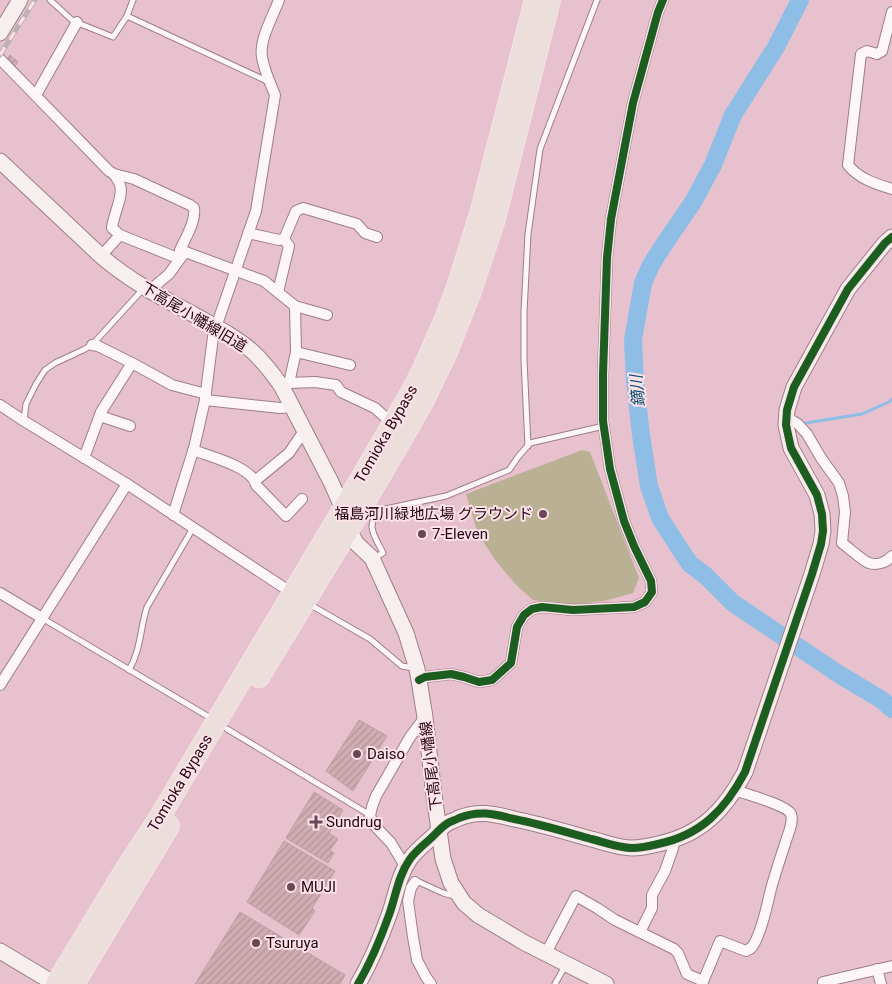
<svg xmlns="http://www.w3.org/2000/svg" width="892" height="984" viewBox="0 0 892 984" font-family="Roboto,'Noto Sans JP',sans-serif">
<defs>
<pattern id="building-hatch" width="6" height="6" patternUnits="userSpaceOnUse" patternTransform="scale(1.25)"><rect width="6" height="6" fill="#d0adb3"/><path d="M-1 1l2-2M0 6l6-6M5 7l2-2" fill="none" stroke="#b29399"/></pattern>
</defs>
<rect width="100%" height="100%" fill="#e8c1ce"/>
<path fill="#bab094" d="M582,450L590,452L639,578L633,593L604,601L572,605L533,600L517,586L496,561L478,534L466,494Z"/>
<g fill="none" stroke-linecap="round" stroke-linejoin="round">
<path stroke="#8ebee6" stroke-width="3" d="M806,423L862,414L889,402L892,399"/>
<path stroke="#8ebee6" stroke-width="18" d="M800,0L776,47L733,115L713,165L693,202L663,246L651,265L643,283L633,340L635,381L641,435L649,486L660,518L678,546L690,564L706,576L733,603L837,673L882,700L892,709"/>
</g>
<g fill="url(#building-hatch)" stroke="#bf9ea4">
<path d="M10,55L18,62L15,66L7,59Z"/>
<path d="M359,720L387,736L353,791L326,771Z"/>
<path d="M314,792L343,810L329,833L338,839L330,850L334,853L328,863L286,838Z"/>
<path d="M284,841L335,871L312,908L315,911L299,935L247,902Z"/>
<path d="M240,912L345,975L340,984H195Z"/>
</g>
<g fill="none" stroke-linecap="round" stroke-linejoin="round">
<g stroke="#9d7e89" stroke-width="7">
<g id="lane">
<path d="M50,0L73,21L113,37L127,16L133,0"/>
<path d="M127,16L267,81"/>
<path d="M24,420L26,404L36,384L45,370L55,363L83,350L92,345L144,288"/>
<path d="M528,446L524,360V312L528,234L540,149L597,0"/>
<path d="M374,558L383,553C375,536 364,525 381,510L446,496L509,470L518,457L530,443L604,426"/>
<path d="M309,604L370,639L402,666L414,668"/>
<path d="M42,618L214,720"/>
<path d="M129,670C141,650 140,628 147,607L193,528"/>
<path d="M227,729L370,815"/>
<path d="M415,882H419L443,893L450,895L456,896"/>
<path d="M555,984L565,966"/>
</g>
</g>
<g stroke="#9d7e89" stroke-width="12">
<g id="street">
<path d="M892,12L882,51L877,54L867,51L861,54L848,165C859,179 876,184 892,189"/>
<path d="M0,59L109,171L114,174L134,179L190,205L194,208C196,221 186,237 180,250L264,281L295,306L327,315"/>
<path d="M36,95L77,22"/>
<path d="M114,174C116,178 119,181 120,185C124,196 113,215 112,228L120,235L175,257L185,252"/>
<path d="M248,233L279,240L284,239L296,211L303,208L357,224L365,233L377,237"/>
<path d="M101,256L120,235"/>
<path d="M150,290L169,274L185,252"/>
<path d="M278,292L289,246L284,239"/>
<path d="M92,345L98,346L132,363L172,385L206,394"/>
<path d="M296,352L350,365"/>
<path d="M289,383L296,352L295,306"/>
<path d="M282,387L289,383L315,382L336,385L341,392L375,408L393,424"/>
<path d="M205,400L280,408L292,407"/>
<path d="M0,405L24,421L127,484L292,593"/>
<path d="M100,416L130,426"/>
<path d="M786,417L798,424L807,434L821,458L839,483L843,496L845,512L842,543C849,548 863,561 869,563C877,566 887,562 892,556"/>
<path d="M193,450C208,456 253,467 256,485L286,516L302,499"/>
<path d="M84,458L101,412L132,363"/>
<path d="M255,481L289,453L304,431"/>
<path d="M173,515L194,448L205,400L213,337L216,327L256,211L275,95C270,83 264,70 262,57C259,40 273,16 279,0"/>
<path d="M0,593L42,618"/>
<path d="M419,680L425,677L451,674L464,677L479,682L492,680L511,663L517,627L524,615L532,609L542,607L573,610L634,607L645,602L652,592L651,581L634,546L624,521L610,469L603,421V374L607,258L611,219L633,103L658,12L663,0"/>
<path d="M0,685L127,484"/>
<path d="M405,866L391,843L373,824L370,815L372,807L376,796L410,737L425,717"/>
<path d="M415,882L411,888L408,901L413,937L417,960L426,977L431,984"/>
<path d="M640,932L652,908V895L665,871L673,848L674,841"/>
<path d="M546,953L576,896L597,908L615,920L674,949L678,953L687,974L703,981"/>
<path d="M877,969L881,984"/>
<path d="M702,984L720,941L746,951C750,949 752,948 754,944C763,928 767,905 771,889C775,874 780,859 785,844C787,836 794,823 791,814C787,805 745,794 735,790"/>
<path d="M824,984L823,982L892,966"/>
</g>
</g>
<g stroke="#9d7e89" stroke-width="17">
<g id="secondary">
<path d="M0,33L20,0"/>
<path d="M0,161L101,256C127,279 160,297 191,313C212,325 235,336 253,352C264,362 273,374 282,387L331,482L343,509L349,529L356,543L372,558L406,633L417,669L419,680L425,717L434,795L443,859L451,883L464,903L478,915L525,943L606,984"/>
<path d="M0,951L55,984"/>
<path d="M358,984C371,962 380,940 389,915C396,896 398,876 410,859C415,852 422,846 429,840C435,835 441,827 448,823C451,821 456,820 459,818C479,810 494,814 514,819C540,824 566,832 591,839C604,842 618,848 632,848C640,848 650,846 658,844C701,835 725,810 745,772L812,574L821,544L823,531L822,514L817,495L791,448L786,425L787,410L794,387L848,289L885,243L892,237"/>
</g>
</g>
<g stroke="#f5e3e9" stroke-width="22">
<g id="highway">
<path d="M259,677L349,529L406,432L424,400L447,352L470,294L495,219L550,0"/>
<path d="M56,984L122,875L159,818L343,509L410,394L422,371L445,319L456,290L480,214L535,0"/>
<path d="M74,984L169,826"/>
</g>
</g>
<use href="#lane" stroke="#fcf6f8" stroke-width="5"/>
<use href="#street" stroke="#fcf6f8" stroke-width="10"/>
<use href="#secondary" stroke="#f7efee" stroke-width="15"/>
<use href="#highway" stroke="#ecdeda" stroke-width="20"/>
<g stroke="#bcb2b5" stroke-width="5">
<path id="rail" d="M0,55L35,0"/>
</g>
<use href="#rail" stroke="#fce1e9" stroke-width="3" stroke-dasharray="9" stroke-linecap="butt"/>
<g stroke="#fce1e9" stroke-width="11">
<g id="cycleway">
<path d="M419,680L425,677L451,674L464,677L479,682L492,680L511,663L517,627L524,615L532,609L542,607L573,610L634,607L645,602L652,592L651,581L634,546L624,521L610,469L603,421V374L607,258L611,219L633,103L658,12L663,0"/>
<path d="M358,984C371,962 380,940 389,915C396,896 398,876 410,859C415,852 422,846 429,840C435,835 441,827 448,823C451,821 456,820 459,818C479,810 494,814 514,819C540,824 566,832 591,839C604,842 618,848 632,848C640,848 650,846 658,844C701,835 725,810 745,772L812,574L821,544L823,531L822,514L817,495L791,448L786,425L787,410L794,387L848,289L885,243L892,237"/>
</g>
</g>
<use href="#cycleway" stroke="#1b5e20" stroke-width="8"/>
</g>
<g fill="#694754" stroke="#fce1e9" stroke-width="2">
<circle cx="543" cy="514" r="5"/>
<circle cx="422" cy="534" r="5"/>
<circle cx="357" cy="754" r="5"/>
<path d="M313.5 814.5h5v5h5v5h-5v5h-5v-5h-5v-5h5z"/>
<circle cx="291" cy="887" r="5"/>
<circle cx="256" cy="943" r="5"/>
</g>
<g text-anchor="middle" stroke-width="4" stroke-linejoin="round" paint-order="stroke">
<g font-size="15" fill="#240612" stroke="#fce1e9">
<text transform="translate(194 317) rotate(31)" y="5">下高尾小幡線旧道</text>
<text transform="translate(386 434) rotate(-60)" y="5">Tomioka Bypass</text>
<text transform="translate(431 766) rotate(-97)" y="5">下高尾小幡線</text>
<text transform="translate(180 783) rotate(-59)" y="5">Tomioka Bypass</text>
</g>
<g font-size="15" fill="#240612" stroke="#fce1e9" text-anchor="start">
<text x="533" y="519" text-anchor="end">福島河川緑地広場 グラウンド</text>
<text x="432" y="539">7-Eleven</text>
<text x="367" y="759">Daiso</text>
<text x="326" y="827">Sundrug</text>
<text x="301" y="892">MUJI</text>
<text x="266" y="948">Tsuruya</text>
</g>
<g font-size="16" font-style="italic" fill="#094e71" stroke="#fce1e9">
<text transform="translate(637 391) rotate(-95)" y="6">鏑川</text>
</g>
</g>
</svg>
